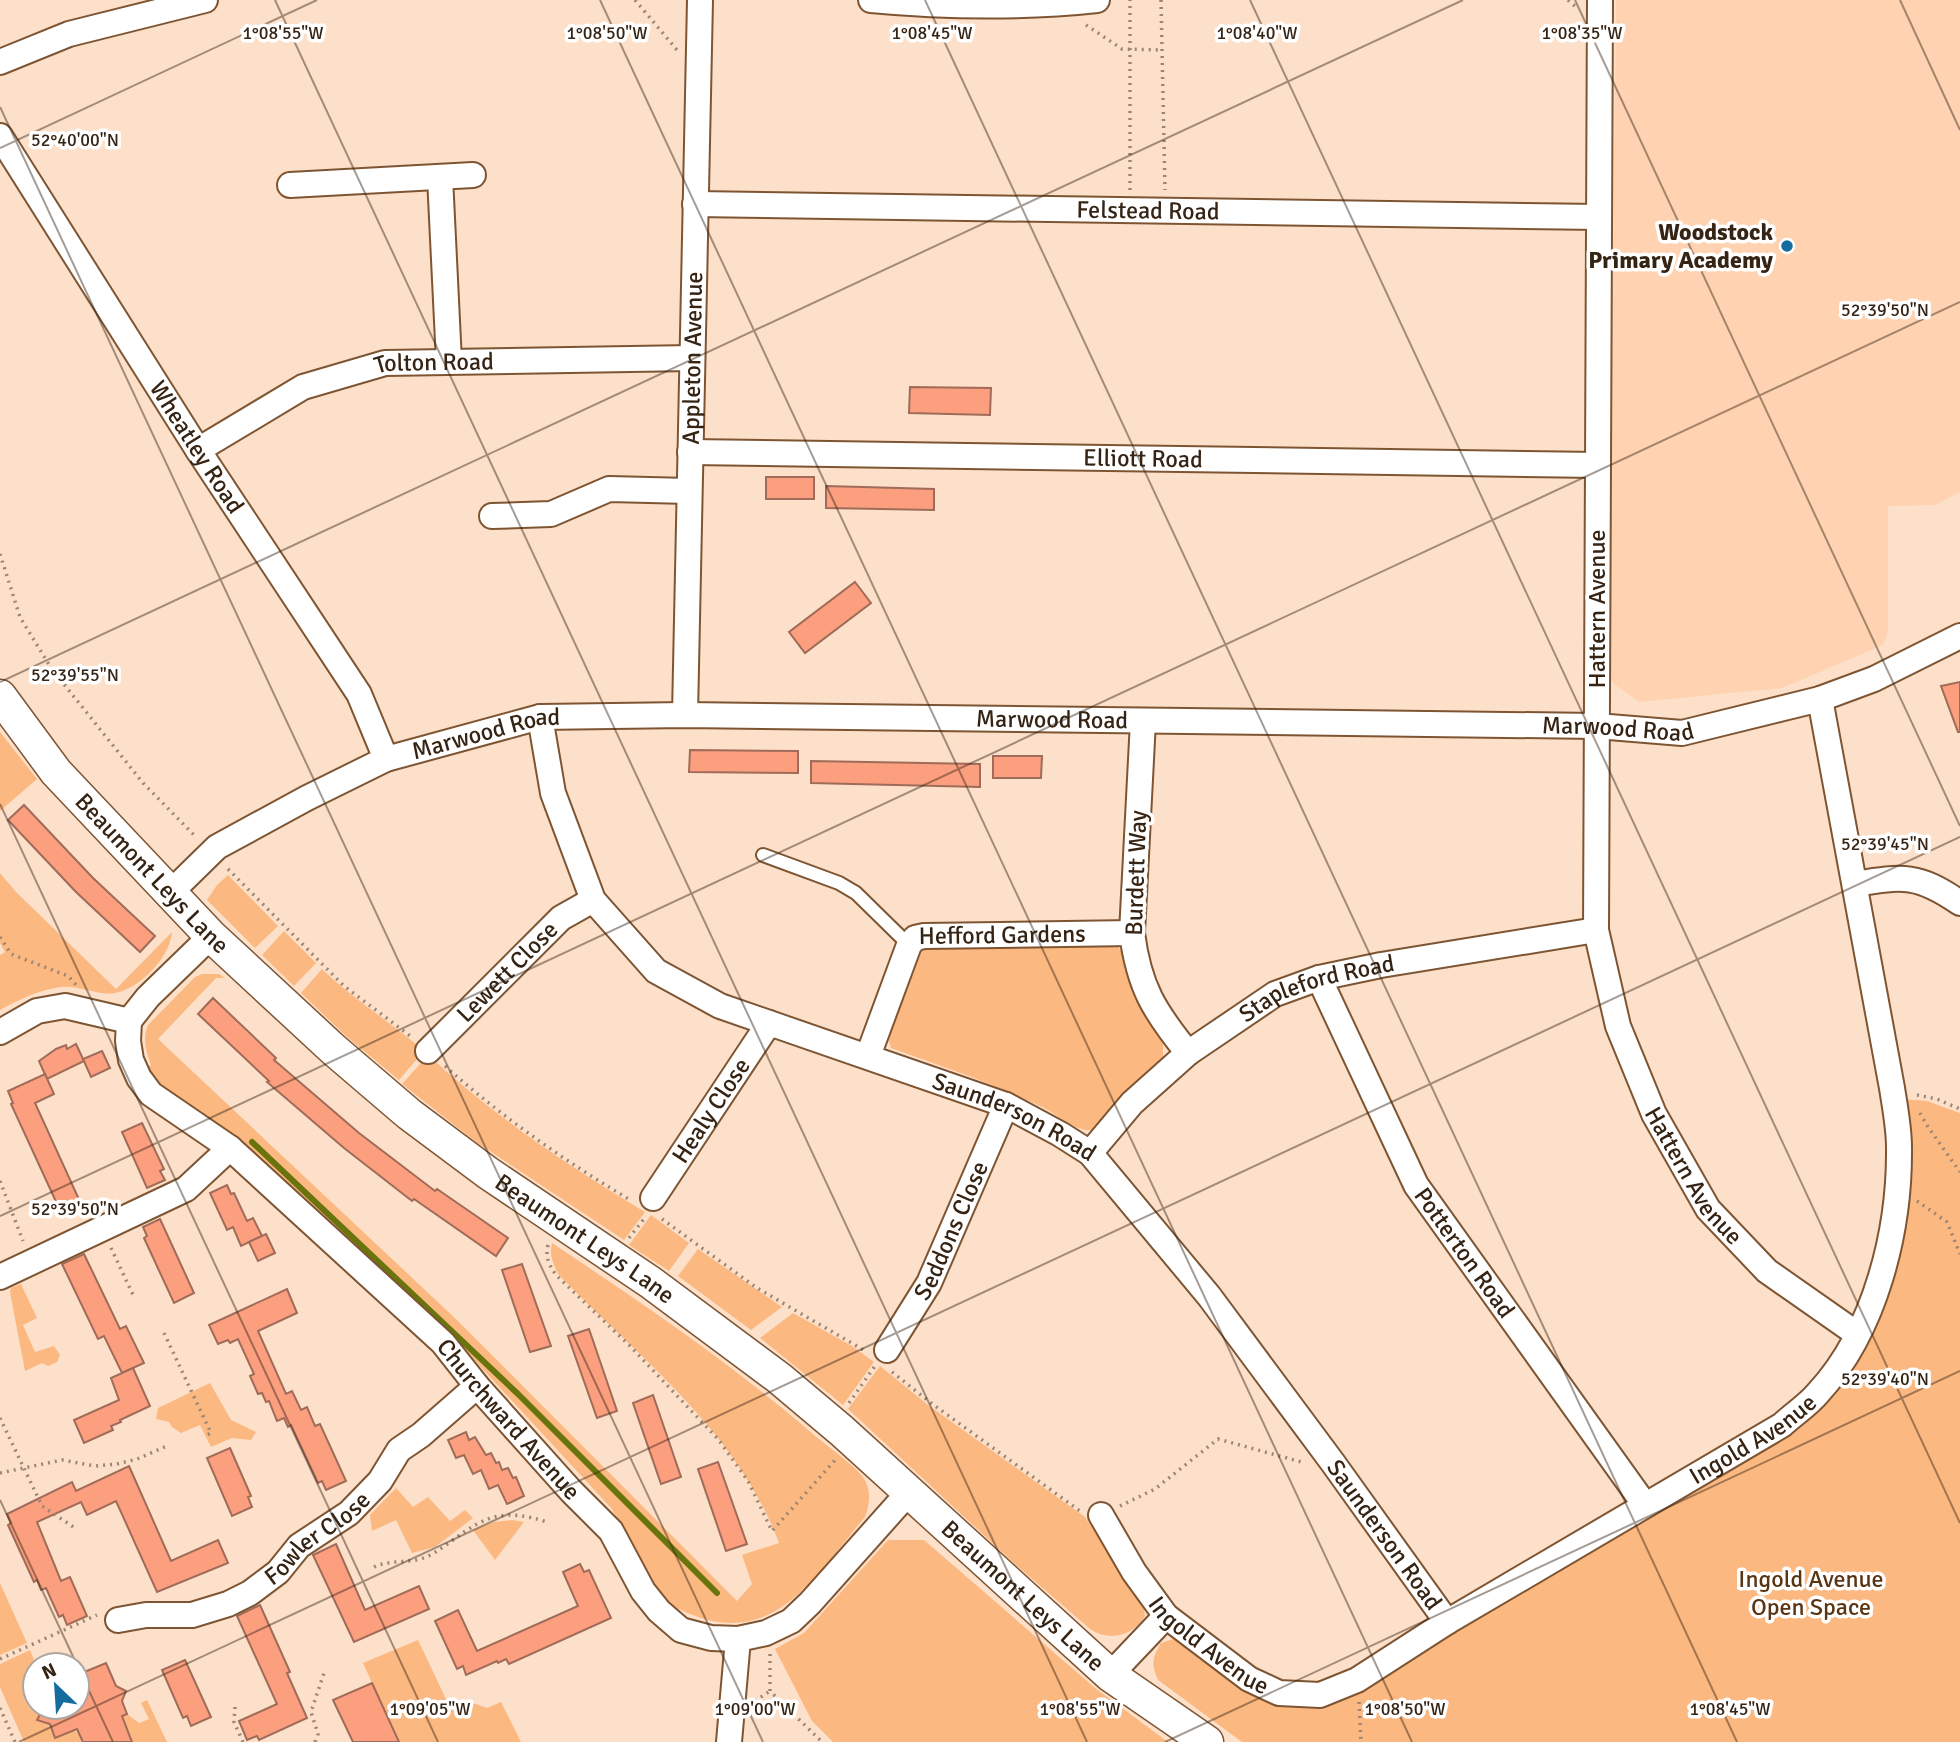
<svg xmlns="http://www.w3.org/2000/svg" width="1960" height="1742" viewBox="0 0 1960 1742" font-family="Signika,sans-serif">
<rect width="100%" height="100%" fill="#fde0c9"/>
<path fill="#ffd3b1" d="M1616,0H1960V492L1935,505L1888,506V632L1883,645L1782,688L1639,702L1608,679Z"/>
<g fill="#fcb881">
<path d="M0,732L37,779L0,811Z"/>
<path d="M0,873L16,892L116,989L172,932C170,957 141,988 115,993C98,996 79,985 61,987C39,990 20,999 0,1010V955L5,952L0,943Z"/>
<path d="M228,875L278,926L255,948L207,900L217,885Z"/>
<path d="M284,931L316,963L294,986L262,955Z"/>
<path d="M920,940L1116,945L1123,952L1163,1040V1058L1095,1130C1075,1133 1060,1115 1042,1107C994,1083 942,1067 891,1048L887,1035Z"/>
<path d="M322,969C354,1000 391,1022 424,1051L399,1080L347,1037L301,993Z"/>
<path d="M202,974H219L225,978H216L158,1039L458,1321L737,1601L752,1584L742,1555L779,1543C737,1430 638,1357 558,1274C553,1263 549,1255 552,1243C639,1301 726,1360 806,1428C820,1441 852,1463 862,1476C872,1489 870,1504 865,1517C813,1578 772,1655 679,1609L676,1614L650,1584L623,1527L611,1508L454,1338L240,1142L167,1091L147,1067L151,1065C146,1051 142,1039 148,1025L195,977Z"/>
<path d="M428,1055C494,1116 568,1166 645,1212L624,1240L476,1142L402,1084Z"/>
<path d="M1902,1099L1927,1101L1960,1113V1742H1242L1158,1680C1151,1665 1152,1658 1161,1643L1173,1639L1188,1642L1277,1704L1451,1632L1764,1448L1866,1338Z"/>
<path d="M651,1215L689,1243L669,1271L629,1245Z"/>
<path d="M698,1249L782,1307L751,1330L678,1276Z"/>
<path d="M21,1284L37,1318L23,1325L35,1352L54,1346L60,1355L57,1362L48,1366L42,1363L25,1371L10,1292L11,1288Z"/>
<path d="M793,1313L852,1346L874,1362L843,1405L760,1338Z"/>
<path d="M880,1366L928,1405L1085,1517L1143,1603L1145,1616C1133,1636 1109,1642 1090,1629L1016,1565L848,1409Z"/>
<path d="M210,1383L231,1420L256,1432L251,1440L232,1438L211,1447L200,1425L181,1433L172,1427L169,1422L156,1419L158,1408Z"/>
<path d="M396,1488L413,1507L428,1497L450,1521L465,1510L473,1518L435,1547L412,1553L396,1520L372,1531L370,1515Z"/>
<path d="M512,1520L524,1522L495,1560L473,1530L494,1522Z"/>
<path d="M888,1540H924L1095,1688L1168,1742H833L812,1721L775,1649L804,1633Z"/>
<path d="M0,1583L27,1643L0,1655Z"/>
<path d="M418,1640L446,1699L476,1704L487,1708L501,1702L521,1742H399L363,1663Z"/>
<path d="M30,1650L36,1665L35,1707H43L37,1720L50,1724L55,1738L74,1731L79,1733L83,1742H24L0,1687V1664Z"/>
<path d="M147,1700L167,1742H132L122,1716L127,1714L139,1723L149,1719L141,1703Z"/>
</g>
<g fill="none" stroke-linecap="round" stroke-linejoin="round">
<path stroke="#6a740d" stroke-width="6" d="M252,1142L518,1394L717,1593"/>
</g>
<g fill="#fb9f7f" stroke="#a06b59" stroke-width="2">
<path d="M910,387L991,388L990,415L909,413Z"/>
<rect x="766" y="477" width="48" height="22"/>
<path d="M826,486L934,489V510L826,508Z"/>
<path d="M855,582L871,603L805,653L789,632Z"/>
<path d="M1960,682V732H1958L1941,686Z"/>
<path d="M690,750L798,751V773L689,772Z"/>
<path d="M993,756H1042L1041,778H993Z"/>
<path d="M811,761L980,764V787L811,783Z"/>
<path d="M24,805L93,878L155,936L140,952L76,892L8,820Z"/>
<path d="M213,998L276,1058L274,1060L359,1133L435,1191L437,1189L508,1238L496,1256L414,1199L412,1201L344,1148L267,1082L269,1081L198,1014Z"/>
<path d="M76,1044L84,1061L47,1079L39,1061L56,1049L66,1045L67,1049Z"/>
<path d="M102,1051L110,1068L91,1077L83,1059Z"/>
<path d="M45,1074L54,1094L35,1103L82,1206L65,1214L61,1205L58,1206L11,1104L13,1103L8,1091Z"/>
<path d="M142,1123L164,1169L160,1171L165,1180L147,1188L122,1132Z"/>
<path d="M227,1185L231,1194L234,1193L247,1221L253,1218L262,1236L241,1246L233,1227L227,1230L210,1193Z"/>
<path d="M160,1219L194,1293L174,1303L144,1238L147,1236L143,1227Z"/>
<path d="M266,1234L275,1253L258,1261L249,1242Z"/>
<path d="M84,1254L120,1329L126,1326L144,1363L122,1373L104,1336L98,1339L62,1264Z"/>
<path d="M522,1264L551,1346L530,1352L502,1270Z"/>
<path d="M287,1289L297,1313L258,1331L286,1394L292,1391L301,1410L307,1407L315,1426L320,1424L346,1481L326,1490L322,1481L318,1483L291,1425L288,1427L284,1418L277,1421L269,1401L266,1402L262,1393L258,1394L250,1376L254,1374L238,1339L230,1343L228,1340L218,1344L209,1325Z"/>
<path d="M589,1329L617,1411L597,1418L568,1336Z"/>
<path d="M133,1368L150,1406L120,1420L121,1422L111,1426L113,1430L84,1443L74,1420L119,1400L111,1378Z"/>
<path d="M653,1395L681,1477L661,1484L633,1403Z"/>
<path d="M466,1432L469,1440L475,1437L486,1455L491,1453L496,1463L499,1462L502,1470L508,1468L513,1478L516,1477L524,1496L507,1504L498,1485L489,1489L481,1470L473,1474L464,1455L456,1458L448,1440Z"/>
<path d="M230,1448L251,1496L248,1497L252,1507L232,1516L207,1458Z"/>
<path d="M718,1462L747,1544L726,1551L698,1469Z"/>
<path d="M129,1466L171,1561L218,1540L228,1563L157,1592L116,1501L87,1515L81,1502L37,1522L61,1581L70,1577L87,1616L67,1625L63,1615L59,1617L46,1588L41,1590L37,1580L34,1582L8,1525L11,1523L7,1514L72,1482L76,1491Z"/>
<path d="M336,1544L365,1610L419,1586L429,1609L354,1642L313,1555Z"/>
<path d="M580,1564L584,1572L589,1570L611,1618L509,1664L506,1659L498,1663L497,1661L466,1675L463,1666L457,1669L435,1621L458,1610L477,1651L578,1606L563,1572Z"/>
<path d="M260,1605L290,1672L287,1673L307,1718L259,1740L257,1736L247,1740L239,1721L277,1704L237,1616Z"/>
<path d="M185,1660L211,1717L191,1726L187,1716L183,1718L162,1670Z"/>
<path d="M106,1663L116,1686L126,1691L122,1701L127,1714L122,1716L132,1742H83L77,1729L55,1738L50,1724L37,1720L44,1707H77V1675Z"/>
<path d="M372,1683L399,1742H353L333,1700Z"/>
</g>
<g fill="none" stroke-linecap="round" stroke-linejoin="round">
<g stroke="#7e5533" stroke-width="16">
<path id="service" d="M763,855L839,883L856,893L909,945"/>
</g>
<g stroke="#7e5533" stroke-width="28">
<g id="minor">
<path d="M871,0C946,7 1021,8 1097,0"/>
<path id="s1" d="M1600,0L1596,930L1618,1026L1654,1114L1708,1209L1767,1271L1857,1334"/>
<path d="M0,62L69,34L205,0"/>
<path id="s2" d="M0,136L198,450L359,694L386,759"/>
<path d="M440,177L449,362"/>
<path d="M290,185L473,175"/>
<path id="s3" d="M695,204L1599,217"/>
<path id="s4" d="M198,450L303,387L385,363L692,358"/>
<path id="s5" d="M690,452L1598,465"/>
<path d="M492,516L551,514L609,489L689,491"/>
<path id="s6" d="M685,715L700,0"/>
<path id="s7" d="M540,717L553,793L593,900L656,971L720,1006L1006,1105L1060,1134L1090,1153L1209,1296L1333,1463L1447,1622"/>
<path d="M1143,721L1132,933C1139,987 1154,1011 1188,1053"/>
<path d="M1855,884C1904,876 1918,874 1960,903"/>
<path id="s8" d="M170,893L217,847L307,798L386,759L540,717L685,715L1597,726L1682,733L1820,699L1874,679L1960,636"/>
<path id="s9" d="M1319,978L1416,1185L1645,1505"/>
<path id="s10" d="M129,1021L128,1041L131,1060L139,1078L151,1094L230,1148L443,1343L477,1386L571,1491L611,1531L643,1591L659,1611L681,1630L711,1638L738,1639L766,1633L791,1621L810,1603L909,1492"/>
<path d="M0,1032L37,1011L65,1006L129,1021L148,997L211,936"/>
<path id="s11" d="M428,1051L561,918L593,900"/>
<path id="s12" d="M868,1056L909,945L915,938L924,936L1132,933"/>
<path id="s13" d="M1090,1153L1132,1103L1188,1053L1275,994L1319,978L1381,965L1596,930"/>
<path id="s14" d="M653,1198L769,1023"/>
<path d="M0,1277L186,1189L230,1148"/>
<path id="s15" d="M887,1350L929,1283L1006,1105"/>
<path id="s16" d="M1101,1515L1134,1572L1166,1616L1249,1679L1279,1693L1320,1695L1357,1680L1447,1622L1782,1425C1794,1414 1808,1405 1818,1393C1876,1330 1900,1230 1899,1147C1899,1128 1895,1107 1892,1088L1820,699"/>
<path id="s17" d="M118,1620L146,1615H192L228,1604L250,1593L278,1572L299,1546L349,1513L380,1481L399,1450L421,1435L477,1386"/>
<path d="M1110,1675L1166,1616"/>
<path d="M729,1742L738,1639"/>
</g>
</g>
<g stroke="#7e5533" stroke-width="35">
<g id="tertiary">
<path id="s18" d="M0,696L56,772L211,936L333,1049L409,1114L488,1173L650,1282L779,1378L842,1431L1110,1675L1207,1742"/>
</g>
</g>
<g stroke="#9c8572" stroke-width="3.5" stroke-dasharray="2 5" stroke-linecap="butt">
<path d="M635,0L677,50"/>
<path d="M1161,0L1165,190"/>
<path d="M1568,0L1577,8"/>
<path d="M1086,25L1122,49L1162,50"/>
<path d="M1130,190V0"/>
<path d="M0,554L20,617L51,668L143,783L195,836"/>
<path d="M228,869L344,986L413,1038"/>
<path d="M0,937L11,954L68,976L79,988"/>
<path d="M445,1066C502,1117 566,1162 632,1201"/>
<path d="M1917,1095L1937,1099L1960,1109"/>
<path d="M1920,1113L1928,1127L1960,1172"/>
<path d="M0,1181L23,1241"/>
<path d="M1917,1201L1947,1222L1960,1254"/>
<path d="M662,1219L757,1288L867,1352"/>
<path d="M629,1238L644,1219"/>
<path d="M548,1245C545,1257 549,1265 556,1275L630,1346L718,1439L748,1481L772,1531L837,1458"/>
<path d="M111,1248L134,1297"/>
<path d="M164,1333L211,1433L205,1436"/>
<path d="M892,1372L931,1403L1080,1511"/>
<path d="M849,1403L875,1366"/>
<path d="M0,1418L42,1506L75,1528"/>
<path d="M0,1473L62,1460L95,1466L117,1464L137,1459L167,1446"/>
<path d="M1120,1506L1155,1489L1218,1439L1305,1463"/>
<path d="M374,1567C391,1559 409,1564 426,1557C436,1553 444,1546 453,1540C487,1514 506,1509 547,1522"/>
<path d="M770,1654V1691L822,1742"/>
<path d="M0,1659L97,1615"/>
<path d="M755,1701L770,1691"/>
<path d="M1359,1702L1361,1742"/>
<path d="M235,1707L234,1722L243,1742"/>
<path d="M0,1708L15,1742"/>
<path d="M315,1742L318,1734L311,1712L325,1670"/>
</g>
<use href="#service" stroke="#fff" stroke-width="12"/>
<use href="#minor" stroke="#fff" stroke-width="24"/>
<use href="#tertiary" stroke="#fff" stroke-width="32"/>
</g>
<path fill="none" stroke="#352314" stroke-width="2" stroke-opacity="0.45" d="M275,0L1087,1742M600,0L1412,1742M925,0L1737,1742M1250,0L1960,1523M1575,0L1960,826M1900,0L1960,130M0,107L763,1742M0,148L317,0M0,682L1463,0M0,804L438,1742M0,1216L1960,302M0,1500L77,1665M77,1665L113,1742M19,1742L1960,837M1165,1742L1960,1371"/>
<circle fill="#166d9d" stroke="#fff" stroke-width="2.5" cx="1787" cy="246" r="7"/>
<g text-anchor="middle" stroke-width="7" stroke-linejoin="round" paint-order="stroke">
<g font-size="24" fill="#352314" stroke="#fff">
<text dy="8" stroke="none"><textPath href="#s3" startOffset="453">Felstead Road</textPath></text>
<text dy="8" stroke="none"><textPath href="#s6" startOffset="357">Appleton Avenue</textPath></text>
<text dy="8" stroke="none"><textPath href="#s4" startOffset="257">Tolton Road</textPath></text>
<text dy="8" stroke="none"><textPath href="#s2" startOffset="368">Wheatley Road</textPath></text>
<text dy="8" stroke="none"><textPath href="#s5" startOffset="453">Elliott Road</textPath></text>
<text transform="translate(1597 609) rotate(-90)" y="8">Hattern Avenue</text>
<text dy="8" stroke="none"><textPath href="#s8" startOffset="928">Marwood Road</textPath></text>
<text dy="8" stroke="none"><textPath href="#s8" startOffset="1494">Marwood Road</textPath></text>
<text dy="8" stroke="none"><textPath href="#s8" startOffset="360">Marwood Road</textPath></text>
<text dy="8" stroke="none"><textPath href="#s18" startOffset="234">Beaumont Leys Lane</textPath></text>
<text transform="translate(1136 873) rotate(-88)" y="8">Burdett Way</text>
<text dy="8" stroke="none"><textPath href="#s12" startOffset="215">Hefford Gardens</textPath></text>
<text dy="8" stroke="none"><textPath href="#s11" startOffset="112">Lewett Close</textPath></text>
<text dy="8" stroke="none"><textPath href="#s13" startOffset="287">Stapleford Road</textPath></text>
<text dy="8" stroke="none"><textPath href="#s14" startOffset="105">Healy Close</textPath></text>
<text dy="8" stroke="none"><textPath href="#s7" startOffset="674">Saunderson Road</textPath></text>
<text dy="8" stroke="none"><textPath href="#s1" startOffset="1197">Hattern Avenue</textPath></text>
<text dy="8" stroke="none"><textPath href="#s15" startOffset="136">Seddons Close</textPath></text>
<text dy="8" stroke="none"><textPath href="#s18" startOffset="802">Beaumont Leys Lane</textPath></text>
<text dy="8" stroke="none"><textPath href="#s9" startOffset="312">Potterton Road</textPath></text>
<text dy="8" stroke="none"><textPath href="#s10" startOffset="564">Churchward Avenue</textPath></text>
<text dy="8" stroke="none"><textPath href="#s16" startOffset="802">Ingold Avenue</textPath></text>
<text dy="8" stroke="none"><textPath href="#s7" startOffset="1241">Saunderson Road</textPath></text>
<text dy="8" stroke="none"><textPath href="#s17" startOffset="224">Fowler Close</textPath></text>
<text dy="8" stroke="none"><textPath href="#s18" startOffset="1368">Beaumont Leys Lane</textPath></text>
<text dy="8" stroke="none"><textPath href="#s16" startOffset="172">Ingold Avenue</textPath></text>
</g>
<g font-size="24" font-weight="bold" fill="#352314" stroke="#fff" text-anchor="end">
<text x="1773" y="240">Woodstock<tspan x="1773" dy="28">Primary Academy</tspan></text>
</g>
<g font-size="24" fill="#5a3513" stroke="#fff">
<text x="1811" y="1587">Ingold Avenue<tspan x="1811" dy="28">Open Space</tspan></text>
</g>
</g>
<g font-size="18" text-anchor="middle" fill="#352314" stroke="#fff" stroke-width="7" stroke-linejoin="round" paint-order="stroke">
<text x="1257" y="39">1°08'40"W</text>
<text x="1582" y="39">1°08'35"W</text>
<text x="283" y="39">1°08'55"W</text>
<text x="607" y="39">1°08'50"W</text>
<text x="932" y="39">1°08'45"W</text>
<text x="75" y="146">52°40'00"N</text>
<text x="1885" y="316">52°39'50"N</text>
<text x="75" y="681">52°39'55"N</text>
<text x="1885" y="850">52°39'45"N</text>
<text x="75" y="1215">52°39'50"N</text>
<text x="1885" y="1385">52°39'40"N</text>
<text x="430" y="1715">1°09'05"W</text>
<text x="755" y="1715">1°09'00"W</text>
<text x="1080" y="1715">1°08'55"W</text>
<text x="1405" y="1715">1°08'50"W</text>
<text x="1730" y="1715">1°08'45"W</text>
</g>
<g transform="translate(56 1686) rotate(335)"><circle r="33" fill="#ffffff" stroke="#aea7a1" stroke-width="2"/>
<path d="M0-5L12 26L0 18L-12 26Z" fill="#166d9d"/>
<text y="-10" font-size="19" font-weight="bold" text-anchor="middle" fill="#352314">N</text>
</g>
</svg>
